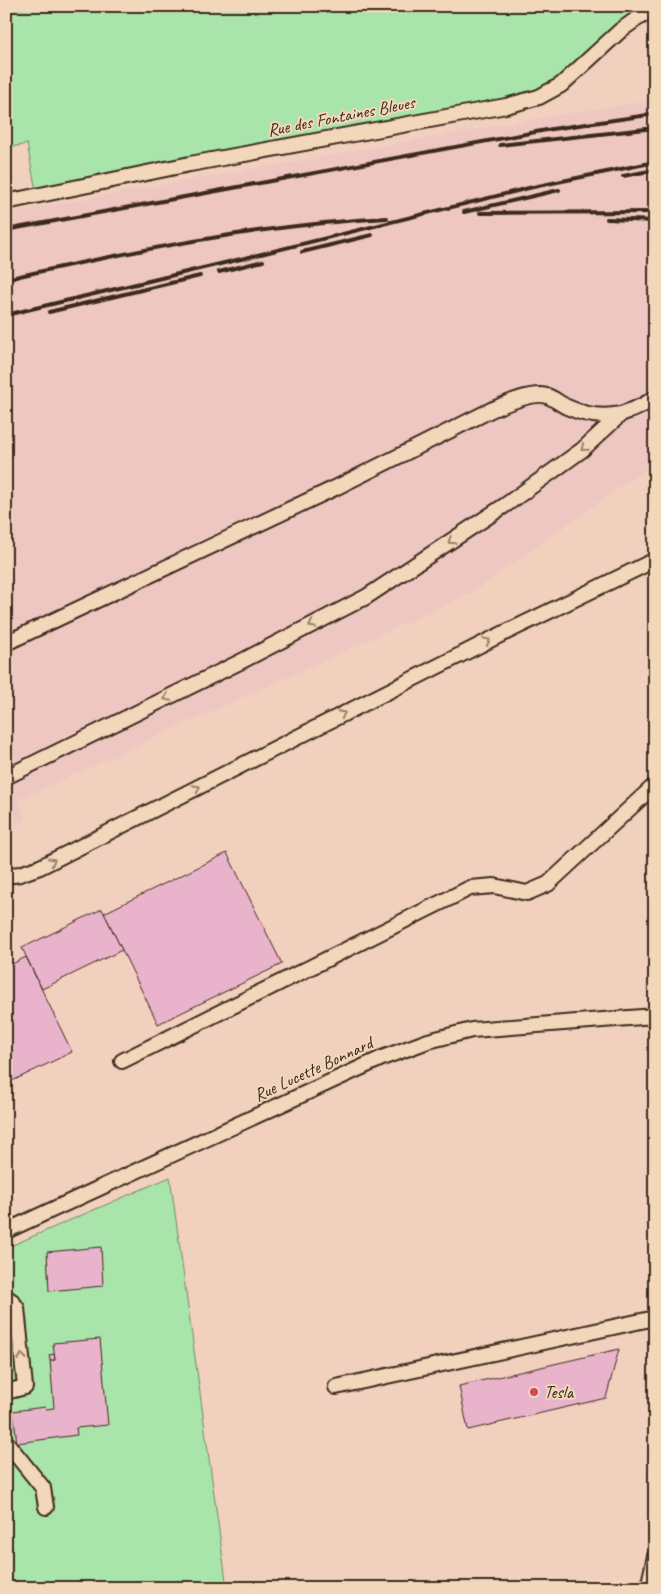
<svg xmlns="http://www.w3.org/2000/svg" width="661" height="1594" viewBox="0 0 661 1594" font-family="Caveat,sans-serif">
<rect width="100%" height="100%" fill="#f1d0be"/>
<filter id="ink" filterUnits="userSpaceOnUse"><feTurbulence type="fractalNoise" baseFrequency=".02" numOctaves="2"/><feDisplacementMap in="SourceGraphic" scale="10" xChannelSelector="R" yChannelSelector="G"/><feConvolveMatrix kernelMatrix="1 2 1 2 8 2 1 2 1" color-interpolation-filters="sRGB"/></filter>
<g filter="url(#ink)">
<path fill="#efc7c2" d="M655,100V462L471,593L18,800L25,820L6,828V214L49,205L569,113Z"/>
<g fill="#a9e5ab" stroke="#728864">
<path d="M6,6H655L539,97L37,196L27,144L6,148Z"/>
<path d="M170,1177L227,1588H6V1248Z"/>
</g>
<path fill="#7acbd0" stroke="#618b89" d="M6,6H50L6,10Z"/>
<g fill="#eab3cc" stroke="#3b2a1e">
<path d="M227,853L282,964L158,1024L104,913Z"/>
<path d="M102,909L122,950L42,989L22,948Z"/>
<path d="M26,957L72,1052L6,1084V967Z"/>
<path d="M101,1247L103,1286L49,1291L47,1252Z"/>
<path d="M100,1339L108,1425L76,1428L77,1435L17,1443L13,1411L45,1407L46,1409L54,1408L50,1360H55L53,1343Z"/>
<path d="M619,1349L606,1398L468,1430L459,1386Z"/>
<path d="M54,1354L55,1360H50L49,1355Z"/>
</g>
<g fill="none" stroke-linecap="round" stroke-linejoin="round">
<g stroke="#3b2a1e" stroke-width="18">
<g id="minor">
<path d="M6,202L190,164L506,106L539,97L561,85L621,30L638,18L655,9"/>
<path d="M6,643L337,487L491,410C505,404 533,391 547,396C554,398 560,404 567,407C600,422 626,417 655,398"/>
<path d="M6,777L242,661L366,597L507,504L582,450L620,415"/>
<path d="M6,876L20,874L40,867L492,639L655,560"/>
<path d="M122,1061L470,888L494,886L527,893L548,884L655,785"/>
<path d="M6,1231L382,1058L428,1041L472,1030L655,1016"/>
<path d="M6,1297L12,1301L17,1308L25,1387L6,1392"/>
<path d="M336,1387L655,1318"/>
<path d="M6,1442L43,1488L46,1507"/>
<path d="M648,1588L655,1556"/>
</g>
</g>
<use href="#minor" stroke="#f3d7ba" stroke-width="14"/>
<g stroke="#3b2a1e" stroke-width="4">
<path d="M500,145L655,128"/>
<path d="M623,176L655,170"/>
<path d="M464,212L559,190"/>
<path d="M480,213L655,212"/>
<path d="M607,219L655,221"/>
<path d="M6,230L552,129L655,114"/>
<path d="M302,252L372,235"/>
<path d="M219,272L263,261"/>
<path d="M6,279C132,251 259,225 387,218"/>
<path d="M49,312L200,276"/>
<path d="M6,315L241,259L533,187L655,162"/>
</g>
</g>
<defs><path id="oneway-chevron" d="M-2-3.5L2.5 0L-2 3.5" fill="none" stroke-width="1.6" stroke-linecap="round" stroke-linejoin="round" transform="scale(1.25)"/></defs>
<g stroke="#97806c">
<use href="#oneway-chevron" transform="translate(584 448) rotate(140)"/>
<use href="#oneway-chevron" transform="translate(451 541) rotate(147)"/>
<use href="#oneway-chevron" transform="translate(312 625) rotate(153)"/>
<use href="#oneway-chevron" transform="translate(487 641) rotate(-27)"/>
<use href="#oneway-chevron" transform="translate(167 698) rotate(154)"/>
<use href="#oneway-chevron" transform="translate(342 714) rotate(-27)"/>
<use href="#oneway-chevron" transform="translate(197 788) rotate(-27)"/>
<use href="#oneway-chevron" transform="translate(52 861) rotate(-27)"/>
<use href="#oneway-chevron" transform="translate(22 1357) rotate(-96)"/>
</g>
</g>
<circle fill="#d1495b" stroke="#f3d7ba" stroke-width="2" cx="534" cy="1392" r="5"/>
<g text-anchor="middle" stroke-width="4" stroke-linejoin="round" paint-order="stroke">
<g font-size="18" fill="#3b2a1e" stroke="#f3d7ba">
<text transform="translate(341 116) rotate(-11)" y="6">Rue des Fontaines Bleues</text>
<text transform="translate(313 1069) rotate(-25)" y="6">Rue Lucette Bonnard</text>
</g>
<g font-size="18" fill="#3b2a1e" stroke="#f3d7ba" text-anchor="start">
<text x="544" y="1398">Tesla</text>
</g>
</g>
<rect width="661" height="1594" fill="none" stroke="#f3d7ba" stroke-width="25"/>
<rect x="12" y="12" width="636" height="1569" fill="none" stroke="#3b2a1e" stroke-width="2" filter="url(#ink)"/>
</svg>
